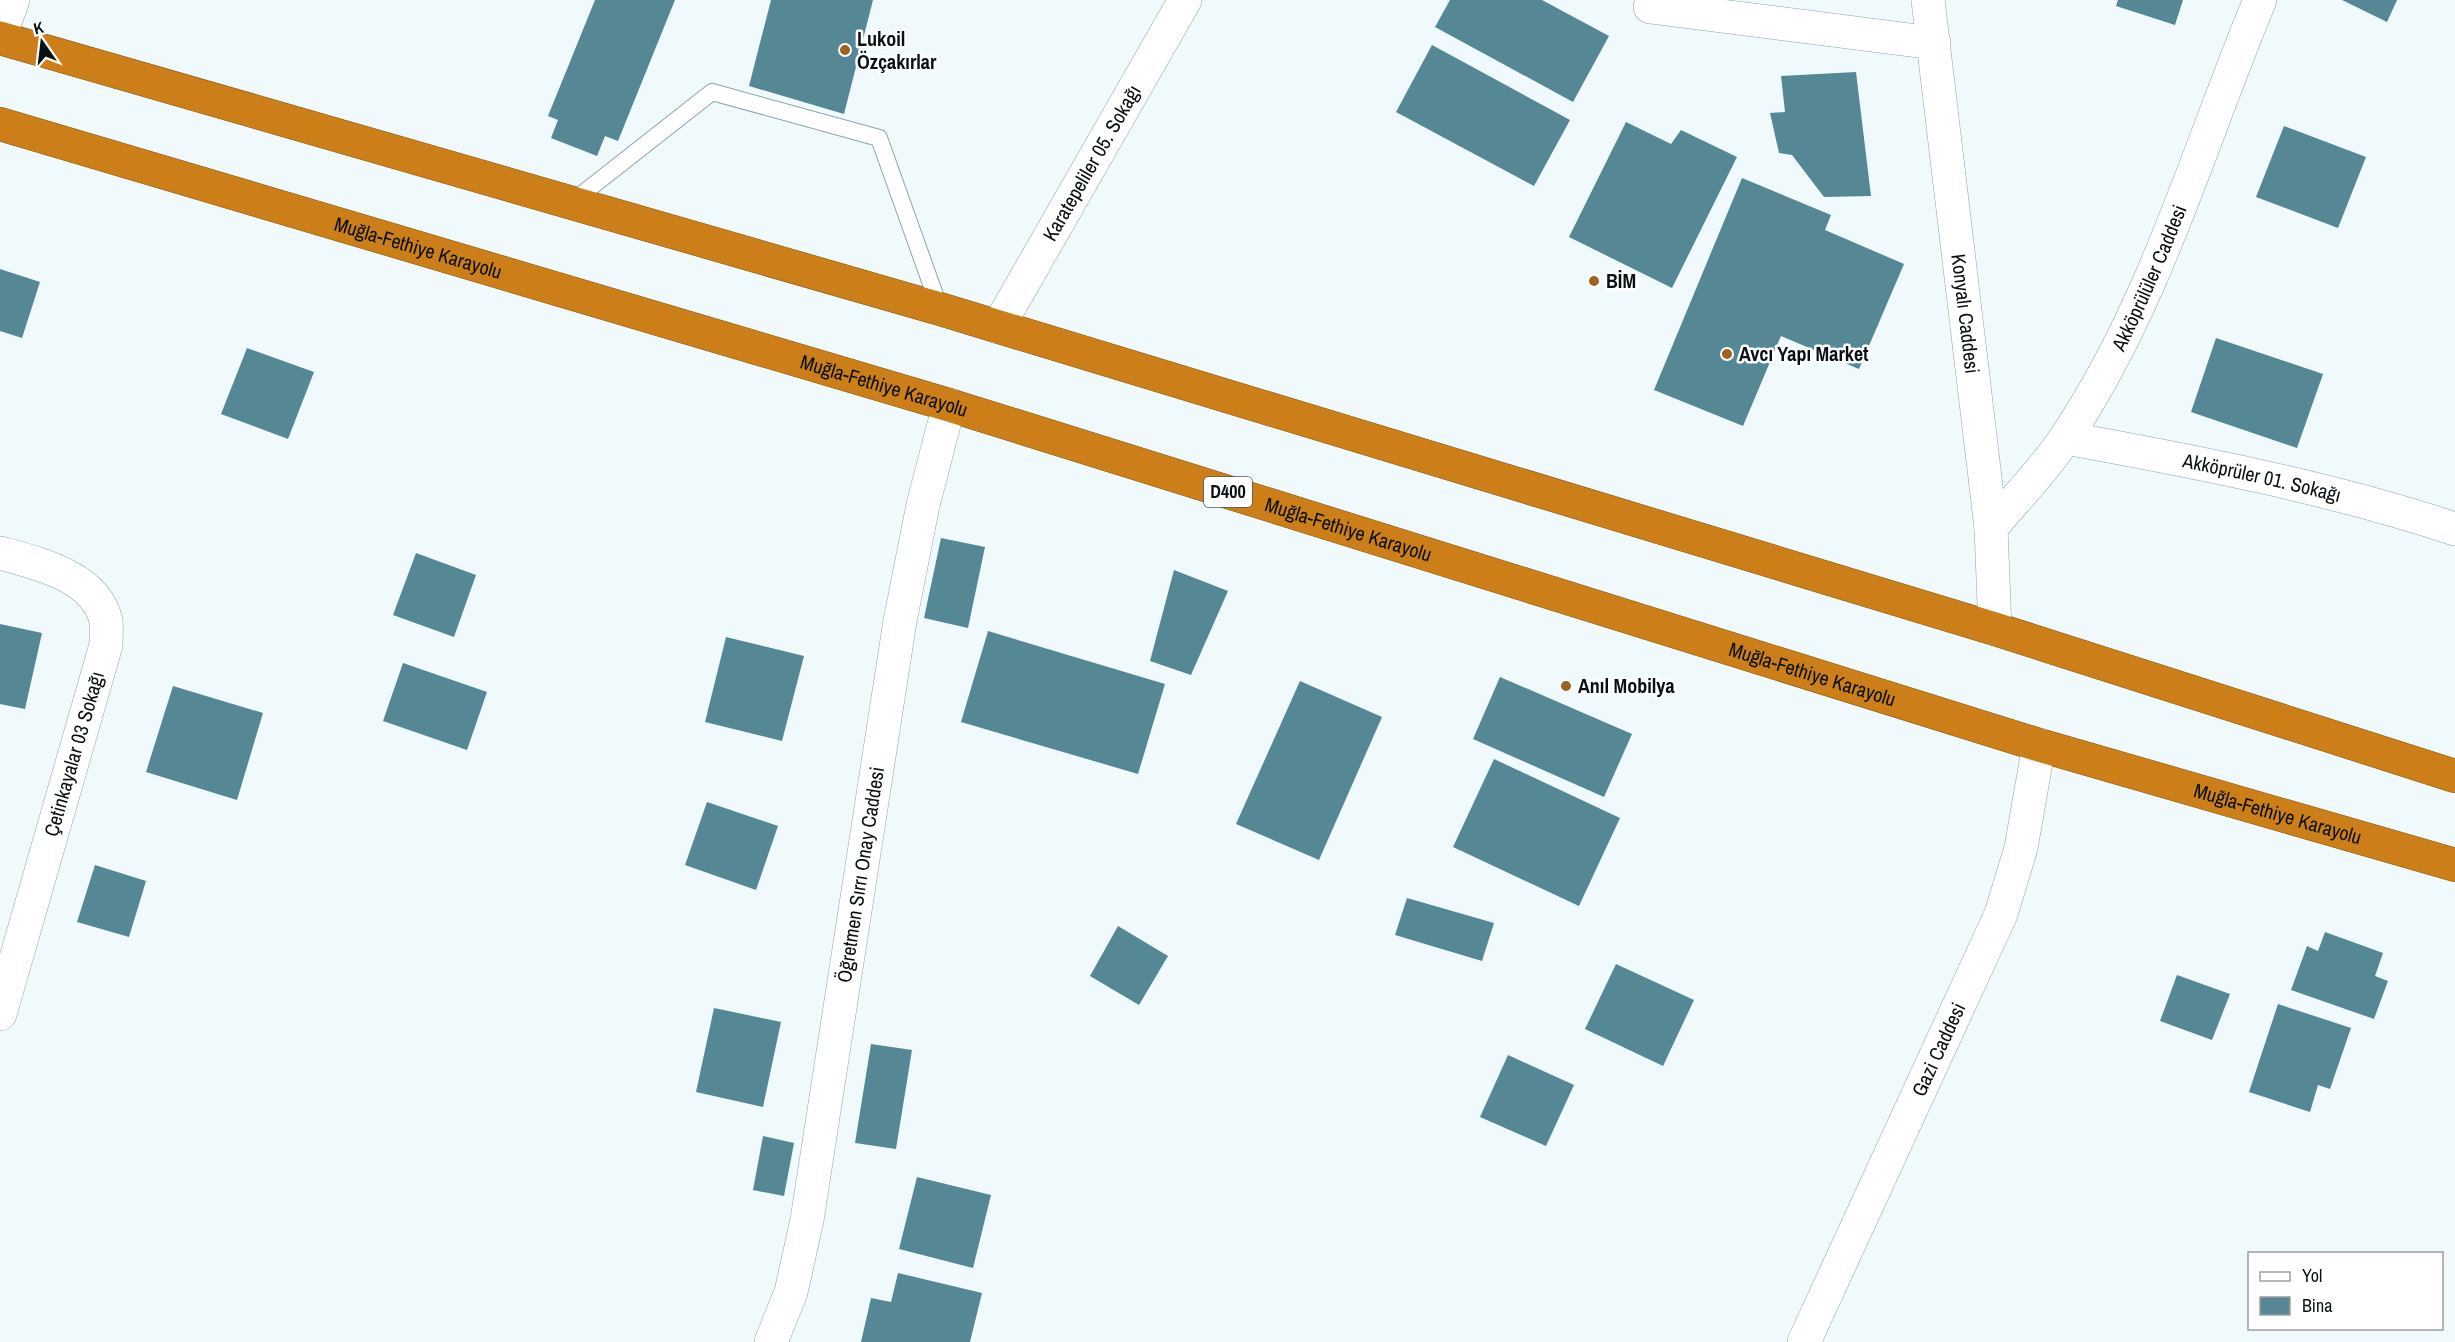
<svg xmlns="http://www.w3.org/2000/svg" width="2455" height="1342" viewBox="0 0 2455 1342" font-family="'Archivo Narrow',sans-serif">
<rect width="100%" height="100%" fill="#f0fafd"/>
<g fill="#558795">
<path d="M595,0H675L618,141L605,136L597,156L551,138L558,120L548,116Z"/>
<path d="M771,0H873L844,114L749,86Z"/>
<path d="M1450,0H1542L1609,36L1573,102L1435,27Z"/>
<path d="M2118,0H2183L2175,25L2116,6Z"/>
<path d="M2342,0H2397L2387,22Z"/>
<path d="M1432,45L1570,120L1534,186L1396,112Z"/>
<path d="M1856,72L1871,196L1824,197L1792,155L1779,153L1770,113L1785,112L1781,76Z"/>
<path d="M1626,122L1671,144L1681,130L1737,157L1672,288L1569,237Z"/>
<path d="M2284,126L2366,157L2338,228L2256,197Z"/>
<path d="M1742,178L1831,215L1825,230L1904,264L1859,369L1781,336L1743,426L1654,390Z"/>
<path d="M0,269L40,282L22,338L0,331Z"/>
<path d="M2216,338L2323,374L2297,448L2191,412Z"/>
<path d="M247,348L314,372L288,439L221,414Z"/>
<path d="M941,538L985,547L968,628L924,618Z"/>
<path d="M416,553L476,575L454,637L393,615Z"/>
<path d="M1174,570L1228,591L1191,675L1150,661Z"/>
<path d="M0,624L42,633L25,709L0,704Z"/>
<path d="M988,631L1165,684L1138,774L961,722Z"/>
<path d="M726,637L804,656L782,741L705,722Z"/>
<path d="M403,663L487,692L467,750L383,721Z"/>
<path d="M1500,677L1632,734L1604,797L1473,739Z"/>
<path d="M1300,681L1382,717L1319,860L1236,824Z"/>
<path d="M173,686L263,713L237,800L146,772Z"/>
<path d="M1494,759L1620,818L1579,906L1453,847Z"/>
<path d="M707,802L778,826L756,890L685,865Z"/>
<path d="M95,865L146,881L129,937L77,922Z"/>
<path d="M1407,898L1494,923L1482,961L1395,935Z"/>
<path d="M1118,926L1168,956L1139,1005L1090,976Z"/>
<path d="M2325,932L2383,953L2375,976L2388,981L2374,1019L2291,990L2307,946L2318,951Z"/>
<path d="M1616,964L1694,1000L1663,1066L1585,1029Z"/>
<path d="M2177,975L2230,994L2212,1040L2160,1021Z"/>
<path d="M2278,1004L2351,1028L2330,1089L2318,1085L2310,1112L2249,1092Z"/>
<path d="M714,1008L781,1022L763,1107L696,1092Z"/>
<path d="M871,1044L912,1050L896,1149L855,1143Z"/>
<path d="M1508,1055L1574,1085L1546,1146L1480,1117Z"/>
<path d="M763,1136L794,1143L784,1196L753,1190Z"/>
<path d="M917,1177L991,1195L973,1268L899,1249Z"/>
<path d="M898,1273L982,1293L970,1342H861L871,1298L891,1302Z"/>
</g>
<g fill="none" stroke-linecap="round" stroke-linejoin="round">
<g stroke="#8da4ab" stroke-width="18">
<path id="lane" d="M572,202L712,92L879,138L940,309"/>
</g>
<g stroke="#8da4ab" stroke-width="34">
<g id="street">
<path d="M1650,7L1934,43"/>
<path d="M0,35L13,0"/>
<path id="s1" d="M998,327L1185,0"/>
<path id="s2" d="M2066,438C2197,462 2328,487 2455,529"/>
<path d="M0,553C37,563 96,576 106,621C107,629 106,638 106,645L0,1014"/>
</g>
</g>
<g stroke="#8da4ab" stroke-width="34">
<g id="secondary">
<path id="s3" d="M1928,0L1991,528L1995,629"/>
<path id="s4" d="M1991,528C2016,498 2045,469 2066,437C2155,304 2199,146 2260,0"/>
<path id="s5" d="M771,1342L791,1292L807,1220L900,621L923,505L949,405"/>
<path id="s6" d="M1804,1342L2001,914L2021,848L2039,745"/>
</g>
</g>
<g stroke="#875816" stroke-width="34">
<g id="highway">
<path d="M0,38L940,309L1995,629L2455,776"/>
<path id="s7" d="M0,124L949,405L2039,745L2455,865"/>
</g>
</g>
<use href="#lane" stroke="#fff" stroke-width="16"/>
<use href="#street" stroke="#fff" stroke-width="33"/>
<use href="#secondary" stroke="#fff" stroke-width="33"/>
<use href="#highway" stroke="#cc7e18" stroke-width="33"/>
</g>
<g fill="#9c6321" stroke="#fff" stroke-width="2">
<circle cx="845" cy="50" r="6"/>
<circle cx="1594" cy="281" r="6"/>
<circle cx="1727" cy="354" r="6"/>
<circle cx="1566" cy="686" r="6"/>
</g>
<g text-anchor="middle" stroke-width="5" stroke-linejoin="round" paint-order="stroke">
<rect fill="#fff" stroke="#52585a" stroke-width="1.5" x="1204" y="477" width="48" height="30" rx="4.5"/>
<g font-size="18" font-weight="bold" fill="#081013">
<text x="1228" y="498">D400</text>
</g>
<g font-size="20" font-weight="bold" fill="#081013" stroke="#fff" text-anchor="start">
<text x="857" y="46">Lukoil<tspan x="857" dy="23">Özçakırlar</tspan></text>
<text x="1606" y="288">BİM</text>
<text x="1739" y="361">Avcı Yapı Market</text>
<text x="1578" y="693">Anıl Mobilya</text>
</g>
<g font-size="20" fill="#081013" stroke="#fff">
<text dy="7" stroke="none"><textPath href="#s1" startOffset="189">Karatepeliler 05. Sokağı</textPath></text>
<text dy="7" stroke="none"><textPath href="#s7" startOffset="436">Muğla-Fethiye Karayolu</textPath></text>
<text dy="7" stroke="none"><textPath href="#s4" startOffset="298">Akköprülüler Caddesi</textPath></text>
<text dy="7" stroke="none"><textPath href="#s3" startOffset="316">Konyalı Caddesi</textPath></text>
<text dy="7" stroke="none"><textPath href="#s7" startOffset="922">Muğla-Fethiye Karayolu</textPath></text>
<text dy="7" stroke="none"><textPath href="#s2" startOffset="200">Akköprüler 01. Sokağı</textPath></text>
<text dy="7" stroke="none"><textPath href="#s7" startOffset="1408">Muğla-Fethiye Karayolu</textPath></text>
<text dy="7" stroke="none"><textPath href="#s7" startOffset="1894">Muğla-Fethiye Karayolu</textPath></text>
<text transform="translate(74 754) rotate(-74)" y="7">Çetinkayalar 03 Sokağı</text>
<text dy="7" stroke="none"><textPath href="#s7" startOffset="2380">Muğla-Fethiye Karayolu</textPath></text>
<text dy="7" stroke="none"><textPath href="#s5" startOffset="477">Öğretmen Sırrı Onay Caddesi</textPath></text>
<text dy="7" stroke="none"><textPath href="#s6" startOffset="322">Gazi Caddesi</textPath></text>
</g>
</g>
<rect x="2248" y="1252" width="195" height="78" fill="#ffffff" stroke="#9c9fa1" stroke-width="1.5"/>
<rect x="2260" y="1272" width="30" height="9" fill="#ffffff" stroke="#9c9fa1" stroke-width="1.5"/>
<text x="2302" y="1282" font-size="18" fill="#081013">Yol</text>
<rect x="2260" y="1297" width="30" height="18" fill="#558795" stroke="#9c9fa1" stroke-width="1.5"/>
<text x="2302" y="1312" font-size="18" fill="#081013">Bina</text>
<g transform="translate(42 42) rotate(346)" stroke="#ffffff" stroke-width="4.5" paint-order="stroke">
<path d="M0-4.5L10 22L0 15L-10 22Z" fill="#081013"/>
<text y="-9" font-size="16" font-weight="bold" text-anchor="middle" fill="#081013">K</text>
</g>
</svg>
